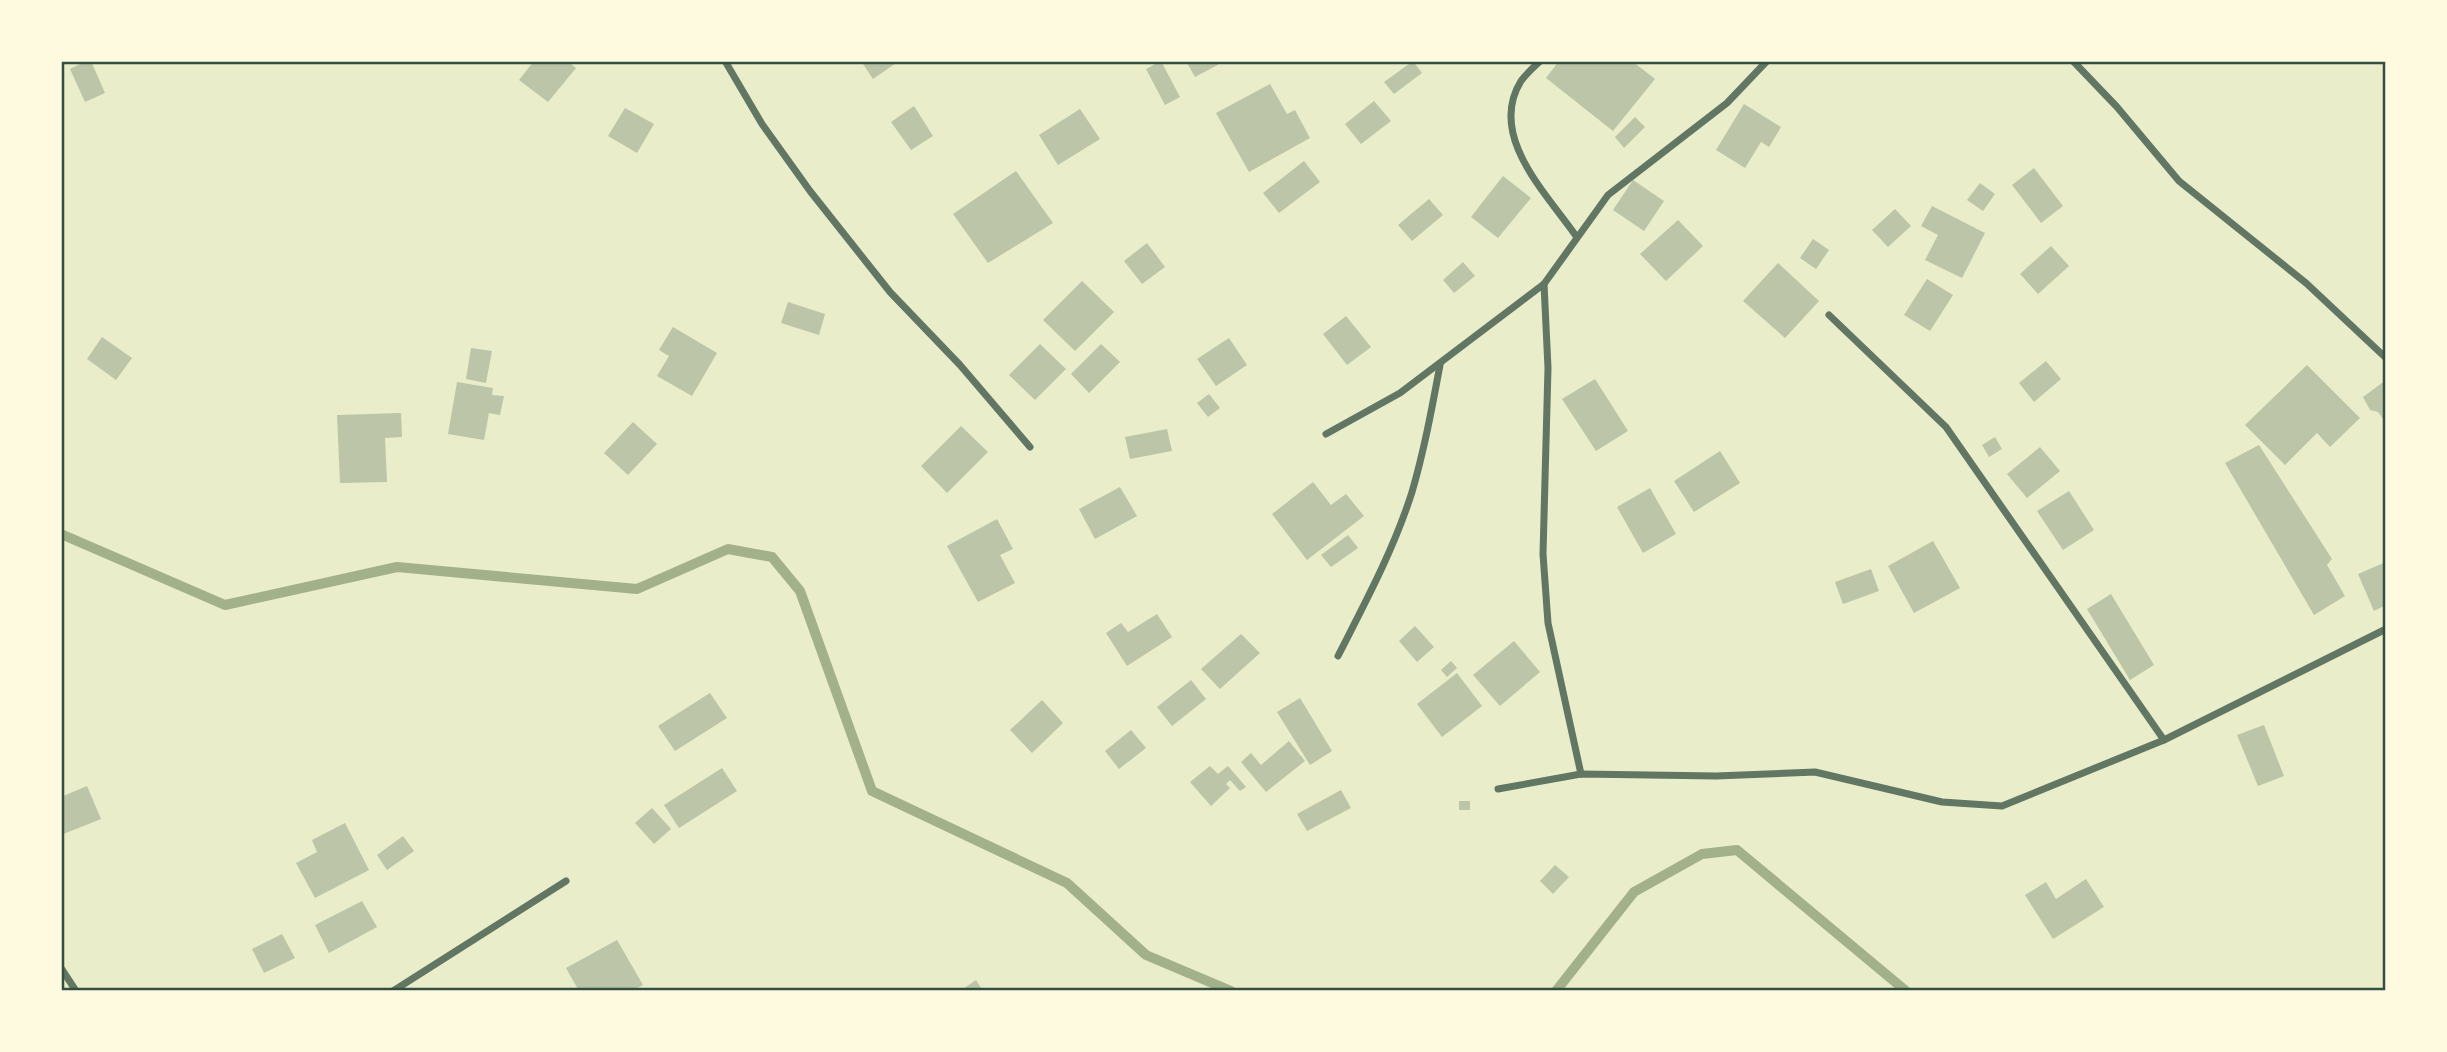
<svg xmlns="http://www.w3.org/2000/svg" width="2447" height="1052" viewBox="0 0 2447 1052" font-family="'Public Sans',sans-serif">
<rect width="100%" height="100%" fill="#e9edc9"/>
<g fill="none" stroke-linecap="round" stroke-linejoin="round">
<g stroke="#a3b18a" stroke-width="10">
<path d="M61,534L225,605L397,567L637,589L728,549L772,557L800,591L872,791L1067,883L1146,955L1231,991"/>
<path d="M1556,991L1634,892L1702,854L1737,850L1906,991"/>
</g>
</g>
<g fill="#bcc5a7">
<path d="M86,61H91L105,93L85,102L70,69Z"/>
<path d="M534,61H567L576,68L548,102L519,80Z"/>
<path d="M861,61H899L873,79Z"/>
<path d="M1161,61L1180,97L1165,105L1146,69Z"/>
<path d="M1186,61H1225L1195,77Z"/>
<path d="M1413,61L1422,73L1394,94L1384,82Z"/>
<path d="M1559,61H1632L1655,79L1613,131L1546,78Z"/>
<path d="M1270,84L1287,114L1295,110L1310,138L1249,172L1216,113Z"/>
<path d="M1374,101L1391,121L1361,144L1345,124Z"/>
<path d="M1744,104L1781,127L1769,147L1761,142L1745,168L1716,150Z"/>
<path d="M914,106L933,136L911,150L891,122Z"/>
<path d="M625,108L654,124L637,153L608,136Z"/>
<path d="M1080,109L1100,139L1058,165L1039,135Z"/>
<path d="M1635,117L1645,127L1624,148L1615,137Z"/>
<path d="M1304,161L1320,182L1279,213L1263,193Z"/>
<path d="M2034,168L2063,206L2041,223L2012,185Z"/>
<path d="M1016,171L1053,223L988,263L953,214Z"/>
<path d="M1503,176L1531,198L1498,238L1471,217Z"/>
<path d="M1633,180L1664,201L1644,231L1613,210Z"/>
<path d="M1980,183L1995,194L1983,211L1967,200Z"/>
<path d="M1429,199L1443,215L1412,241L1398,225Z"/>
<path d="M1932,206L1985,233L1962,278L1925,260L1938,235L1921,226Z"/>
<path d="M1895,209L1911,226L1888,247L1872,230Z"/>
<path d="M1678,220L1703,246L1666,281L1640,254Z"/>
<path d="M1813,239L1829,250L1816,269L1800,258Z"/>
<path d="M1147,243L1165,267L1142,284L1124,261Z"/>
<path d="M2051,246L2069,266L2038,294L2020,274Z"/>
<path d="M1463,262L1475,276L1454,293L1443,280Z"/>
<path d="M1778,263L1819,301L1785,338L1743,301Z"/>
<path d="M1927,279L1953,295L1930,331L1904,315Z"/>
<path d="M1082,281L1114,312L1075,351L1043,320Z"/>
<path d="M788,302L825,314L819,335L781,323Z"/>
<path d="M1346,316L1371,347L1347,365L1323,334Z"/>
<path d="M673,327L717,353L692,396L657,376L669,356L659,350Z"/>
<path d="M102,337L132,358L116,380L87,359Z"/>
<path d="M1229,338L1247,365L1216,386L1197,359Z"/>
<path d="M1040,344L1066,369L1035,400L1009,375Z"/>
<path d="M1101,344L1120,362L1089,393L1071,374Z"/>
<path d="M471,348L492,351L486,383L466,379Z"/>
<path d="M2046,361L2061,379L2034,402L2019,383Z"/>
<path d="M2307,365L2360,418L2330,447L2317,433L2285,465L2245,425Z"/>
<path d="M1595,379L1628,431L1596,451L1562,399Z"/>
<path d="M2386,380V423L2378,412L2370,410L2363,397Z"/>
<path d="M457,382L493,388L492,395L504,396L500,415L489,413L484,440L448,434Z"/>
<path d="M1209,394L1220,408L1208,417L1197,403Z"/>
<path d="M401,413L402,437L385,438L387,482L340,483L337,415Z"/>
<path d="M633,422L657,444L628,475L604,453Z"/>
<path d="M961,426L988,452L947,493L921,466Z"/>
<path d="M1167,429L1172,451L1130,459L1125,437Z"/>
<path d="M1995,437L2002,449L1989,457L1982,445Z"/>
<path d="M2259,445L2332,559L2327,565L2345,596L2314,615L2225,463Z"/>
<path d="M2040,447L2060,471L2027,498L2007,474Z"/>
<path d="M1720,451L1740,483L1694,512L1674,481Z"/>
<path d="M1313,482L1331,505L1346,494L1364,516L1307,560L1272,514Z"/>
<path d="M1120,487L1137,516L1095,539L1079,509Z"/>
<path d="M1650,488L1676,534L1643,553L1617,507Z"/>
<path d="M2069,491L2094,530L2063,550L2037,511Z"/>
<path d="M997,519L1013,549L1000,555L1015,583L978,602L947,546Z"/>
<path d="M1348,535L1358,548L1331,567L1321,555Z"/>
<path d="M1933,541L1960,588L1914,613L1888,566Z"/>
<path d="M2386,562V605L2374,611L2358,574Z"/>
<path d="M1871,569L1879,591L1843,604L1835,582Z"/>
<path d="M2111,594L2154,665L2130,680L2087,609Z"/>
<path d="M1157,614L1172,637L1127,666L1106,633L1121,623L1128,632Z"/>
<path d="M1415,626L1434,647L1417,662L1399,641Z"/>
<path d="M1241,634L1260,653L1220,689L1201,669Z"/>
<path d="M1514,641L1540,672L1500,706L1473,675Z"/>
<path d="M1451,661L1457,668L1447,677L1441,670Z"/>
<path d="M1457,673L1482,706L1442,737L1417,704Z"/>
<path d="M1191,680L1206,699L1172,726L1157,707Z"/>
<path d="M710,693L727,718L675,751L658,726Z"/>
<path d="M1300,698L1332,751L1310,765L1277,712Z"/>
<path d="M1042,700L1063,723L1032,753L1010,730Z"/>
<path d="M2264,725L2284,776L2258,786L2237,735Z"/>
<path d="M1131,730L1146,748L1119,769L1105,751Z"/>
<path d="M1289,741L1305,761L1266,792L1241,762L1251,753L1261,765Z"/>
<path d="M1210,766L1218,774L1228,766L1246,787L1240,791L1230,780L1226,784L1230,788L1211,806L1190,782Z"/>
<path d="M722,768L737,791L679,828L664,805Z"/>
<path d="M87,786L101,819L61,835V797Z"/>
<path d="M1341,790L1351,808L1307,831L1297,814Z"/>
<rect x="1459" y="801" width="11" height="9"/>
<path d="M652,808L671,829L654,844L635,823Z"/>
<path d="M345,823L369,870L315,898L296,863L317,852L312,840Z"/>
<path d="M403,836L414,851L387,870L377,855Z"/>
<path d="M1555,865L1569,877L1553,894L1540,881Z"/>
<path d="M2086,879L2104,907L2053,939L2025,895L2046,882L2056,899Z"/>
<path d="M362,901L377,927L329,953L315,925Z"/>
<path d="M282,934L295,958L264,973L252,949Z"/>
<path d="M617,940L643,985L632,991H579L566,968Z"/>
<path d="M976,980L983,991H960Z"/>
</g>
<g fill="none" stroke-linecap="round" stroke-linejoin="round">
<g stroke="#617663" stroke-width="7">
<path d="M725,61L762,124L810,191L890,292L960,365L1030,447"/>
<path d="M1540,61C1534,67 1526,74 1521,81C1487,136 1547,194 1576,236"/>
<path d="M2073,61L2117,107L2179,181L2306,283L2386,358"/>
<path d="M1544,284L1548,368L1543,554L1548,623L1581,774"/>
<path d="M1829,315L1946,427L2164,740"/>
<path d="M1326,434L1400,393L1544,284L1608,195L1727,103L1767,61"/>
<path d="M1338,656C1365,603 1394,549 1412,492C1424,451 1432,408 1440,365"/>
<path d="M1498,789L1581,774L1716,776L1815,772L1942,802L2002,806L2164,740L2386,629"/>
<path d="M61,968L76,991"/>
<path d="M393,991L566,881"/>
</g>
</g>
<rect width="2447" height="1052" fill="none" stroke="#fefae0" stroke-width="126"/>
<rect x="63" y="63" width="2321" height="926" fill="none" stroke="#344e41" stroke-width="2.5"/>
</svg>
